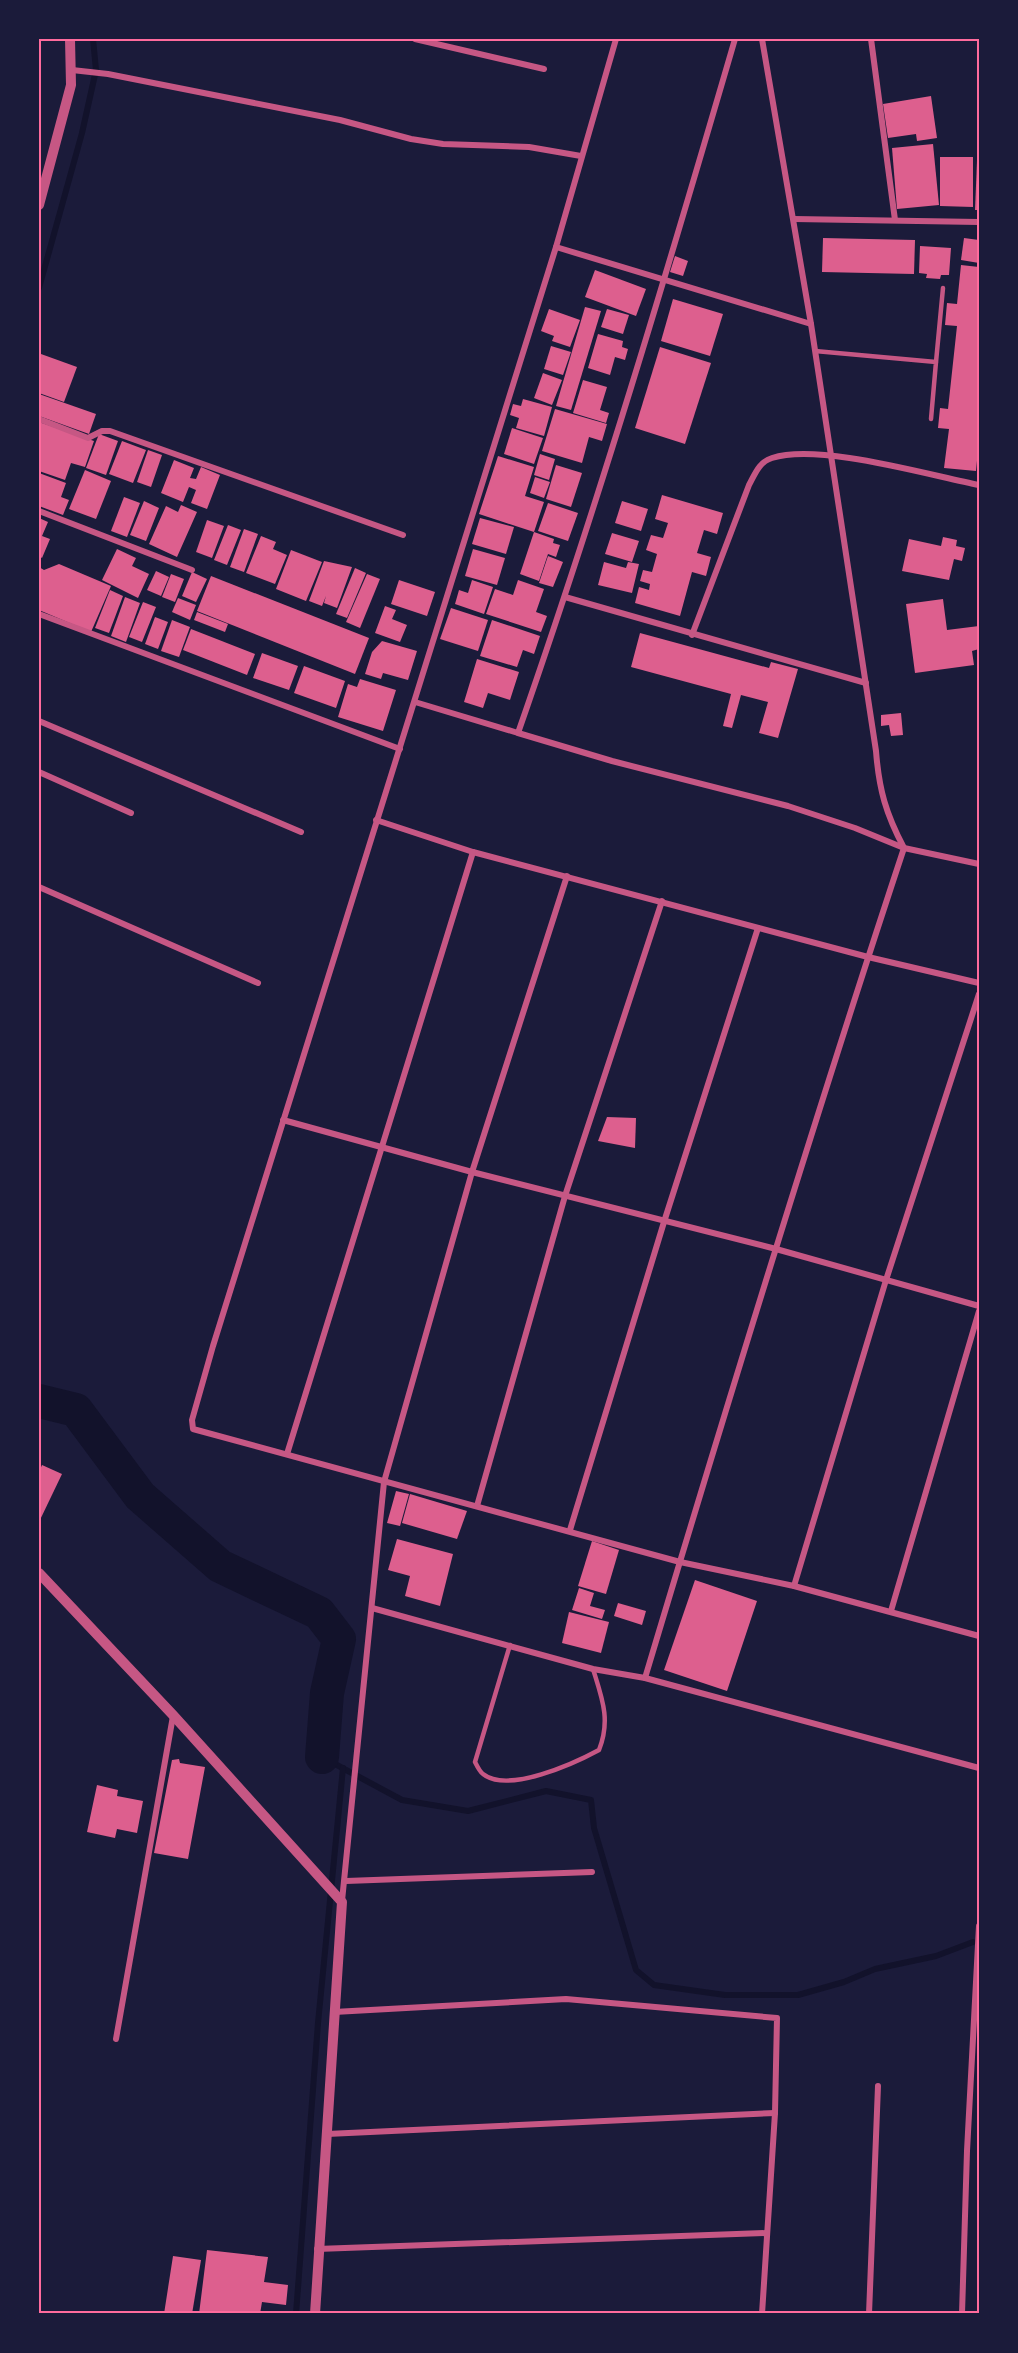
<svg xmlns="http://www.w3.org/2000/svg" width="1018" height="2353" viewBox="0 0 1018 2353" font-family="Signika,sans-serif">
<rect width="100%" height="100%" fill="#1b1b3a"/>
<g fill="none" stroke-linecap="round" stroke-linejoin="round">
<g stroke="#12122b" stroke-width="6">
<path d="M39,288L82,133L96,70L93,39"/>
<path d="M322,1757L402,1800L468,1811L546,1791L591,1800L594,1828L636,1970L654,1985L725,1995H798L844,1982L875,1969L936,1956L973,1942"/>
<path d="M296,2314L318,2023L343,1768"/>
</g>
<path stroke="#12122b" stroke-width="34" d="M39,1401L76,1410L140,1496L220,1566L319,1613L339,1639L327,1693L322,1757"/>
</g>
<g fill="#dd5f8e">
<path d="M931,96L937,138L917,141L916,134L888,138L883,104Z"/>
<path d="M933,144L939,205L897,209L892,148Z"/>
<path d="M940,157H973V207L940,206Z"/>
<path d="M977,161H979V210H975Z"/>
<path d="M823,238L915,240L914,274L822,272Z"/>
<path d="M964,238L979,240V263L961,260Z"/>
<path d="M920,246L951,248L949,275H941L940,279L926,278L927,274L919,273Z"/>
<path d="M675,256L688,261L683,276L670,272Z"/>
<path d="M961,265L979,267V440L976,471L944,468L949,429L938,428L940,408L948,409L957,326L945,325L947,303L957,304Z"/>
<path d="M595,270L646,289L636,316L585,297Z"/>
<path d="M673,299L723,314L710,356L661,341Z"/>
<path d="M585,307L601,311L571,410L556,406Z"/>
<path d="M549,309L580,320L570,347L552,341L554,336L541,331Z"/>
<path d="M607,309L629,315L623,334L601,327Z"/>
<path d="M598,334L623,341L622,347L628,349L625,360L615,357L610,375L588,368Z"/>
<path d="M551,346L571,352L563,375L544,369Z"/>
<path d="M660,347L711,363L685,444L635,428Z"/>
<path d="M41,354L77,367L64,402L39,393Z"/>
<path d="M543,373L562,380L552,405L534,398Z"/>
<path d="M583,380L607,387L600,410L609,413L606,423L573,413Z"/>
<path d="M39,394L96,414L89,434L39,416Z"/>
<path d="M523,399L552,407L544,436L516,428L519,418L510,415L513,404L521,406Z"/>
<path d="M555,409L607,424L602,441L589,437L582,463L542,451Z"/>
<path d="M39,422L94,441L85,467L71,463L65,480L39,471Z"/>
<path d="M512,428L543,438L534,464L504,454Z"/>
<path d="M99,434L118,441L106,475L86,468Z"/>
<path d="M122,441L146,450L133,483L109,474Z"/>
<path d="M148,450L162,455L151,487L137,482Z"/>
<path d="M540,454L555,459L549,480L534,475Z"/>
<path d="M498,456L534,467L525,496L544,502L534,532L554,539L553,543L560,545L556,557L548,554L539,581L520,574L534,532L479,514Z"/>
<path d="M174,460L194,468L190,478L196,479L201,467L220,475L207,509L191,503L196,490L189,487L183,502L161,493Z"/>
<path d="M556,465L582,473L571,507L546,499Z"/>
<path d="M85,470L111,481L96,519L69,509Z"/>
<path d="M39,473L66,483L61,497L69,500L63,515L39,506Z"/>
<path d="M535,477L550,482L544,498L530,493Z"/>
<path d="M662,495L723,513L717,534L704,530L697,553L711,557L706,576L692,572L680,616L635,603L639,587L649,590L650,584L640,581L643,570L652,572L657,554L646,550L651,535L663,538L668,523L655,519Z"/>
<path d="M124,497L140,503L127,537L111,531Z"/>
<path d="M144,501L159,508L146,541L130,535Z"/>
<path d="M622,501L648,509L641,531L615,523Z"/>
<path d="M548,503L578,513L568,541L538,531Z"/>
<path d="M181,505L197,512L177,557L149,544L166,506L178,512Z"/>
<path d="M39,518L48,522L42,536L50,539L42,558L39,556Z"/>
<path d="M480,518L514,527L506,554L472,544Z"/>
<path d="M207,520L224,526L212,558L196,552Z"/>
<path d="M228,525L241,530L227,565L214,560Z"/>
<path d="M244,529L258,534L244,572L230,567Z"/>
<path d="M612,533L639,541L632,562L605,554Z"/>
<path d="M261,536L276,542L273,549L287,555L275,584L246,573Z"/>
<path d="M943,537L957,540L956,546L965,548L962,561L954,559L949,580L902,571L909,539L941,546Z"/>
<path d="M117,549L136,558L132,566L149,574L138,598L102,580Z"/>
<path d="M473,549L505,558L497,585L465,576Z"/>
<path d="M291,550L322,562L306,601L276,589Z"/>
<path d="M548,556L563,562L553,587L539,583Z"/>
<path d="M324,561L352,567L337,608L324,603L326,596L322,606L309,601Z"/>
<path d="M604,562L626,568L628,562L639,564L632,593L598,585Z"/>
<path d="M59,564L111,586L91,632L39,610V567L44,570Z"/>
<path d="M355,568L366,573L347,618L336,614Z"/>
<path d="M156,571L169,577L161,596L147,590Z"/>
<path d="M192,572L207,579L196,602L182,596Z"/>
<path d="M171,574L184,579L175,602L162,597Z"/>
<path d="M367,574L380,579L360,628L346,622Z"/>
<path d="M211,576L369,638L355,674L197,611Z"/>
<path d="M399,580L435,592L427,616L391,604Z"/>
<path d="M472,580L493,587L484,614L455,604L459,590L468,593Z"/>
<path d="M518,580L544,589L536,612L547,616L541,632L486,614L495,589L513,595Z"/>
<path d="M110,590L123,596L109,633L95,628Z"/>
<path d="M125,597L140,603L126,642L111,636Z"/>
<path d="M178,598L196,605L190,620L172,612Z"/>
<path d="M943,599L947,630L979,626V649L972,651L974,665L915,673L906,604Z"/>
<path d="M143,602L156,607L142,642L129,637Z"/>
<path d="M385,606L396,610L392,619L407,625L400,642L375,633Z"/>
<path d="M451,608L488,620L478,651L440,639Z"/>
<path d="M197,612L228,624L225,632L194,620Z"/>
<path d="M155,617L168,622L158,649L145,644Z"/>
<path d="M172,620L190,627L179,657L161,651Z"/>
<path d="M492,620L540,636L534,654L523,650L517,667L480,656Z"/>
<path d="M191,629L255,654L247,675L183,650Z"/>
<path d="M640,633L769,668L771,662L798,669L778,738L759,733L768,702L741,695L732,728L723,726L731,694L631,667Z"/>
<path d="M382,641L417,651L408,680L383,673L381,679L365,674L372,652Z"/>
<path d="M262,653L298,666L289,690L253,678Z"/>
<path d="M477,659L519,672L510,700L488,693L483,708L464,702Z"/>
<path d="M304,666L345,681L336,708L294,693Z"/>
<path d="M360,679L396,690L383,731L338,717L348,684L357,687Z"/>
<path d="M901,713L903,735L891,736L889,725L881,726V715Z"/>
<path d="M607,1117L636,1118L635,1148L598,1141Z"/>
<path d="M42,1465L62,1474L39,1522V1472Z"/>
<path d="M396,1491L409,1494L400,1526L387,1523Z"/>
<path d="M410,1494L467,1511L457,1539L402,1523Z"/>
<path d="M397,1539L453,1554L440,1606L405,1596L410,1576L388,1570Z"/>
<path d="M592,1541L619,1550L606,1594L578,1586Z"/>
<path d="M695,1580L757,1601L727,1691L664,1670Z"/>
<path d="M579,1588L594,1593L590,1606L605,1610L602,1619L572,1610Z"/>
<path d="M618,1603L646,1611L642,1625L614,1616Z"/>
<path d="M569,1612L609,1622L601,1653L562,1643Z"/>
<path d="M179,1759L180,1763L205,1767L188,1859L154,1853L172,1760Z"/>
<path d="M97,1785L118,1790L117,1796L143,1801L137,1833L117,1829L115,1838L87,1832Z"/>
<path d="M207,2250L268,2257L264,2282L288,2285L286,2305L262,2302L260,2314H199Z"/>
<path d="M173,2256L201,2260L192,2314H164Z"/>
</g>
<g fill="none" stroke-linecap="round" stroke-linejoin="round">
<g stroke="#c65784" stroke-width="4.5">
<path d="M815,351L936,362L931,419"/>
<path d="M936,362L943,288"/>
<path d="M510,1645L475,1762C477,1766 480,1772 483,1774C508,1794 575,1763 599,1750C611,1720 602,1698 593,1669"/>
</g>
<g stroke="#c65784" stroke-width="6">
<path d="M415,39L544,69"/>
<path d="M616,39L556,247L213,1346L192,1420L193,1429L680,1562L794,1586L979,1636"/>
<path d="M871,39L895,220"/>
<path d="M72,70L108,74L340,120L411,139L443,144L529,147L581,156"/>
<path d="M794,219L979,222"/>
<path d="M556,247L811,324"/>
<path d="M39,419L88,438L102,431H110L403,535"/>
<path d="M39,511L192,570"/>
<path d="M565,597L866,683"/>
<path d="M39,614L400,749"/>
<path d="M692,635L749,485C755,474 759,462 772,458C819,443 928,475 979,485"/>
<path d="M415,702L518,733C598,504 667,272 735,39"/>
<path d="M39,721L301,832"/>
<path d="M518,733L612,761L788,806L855,828L904,848L979,864"/>
<path d="M39,772L131,813"/>
<path d="M376,820L473,852L868,957L979,983"/>
<path d="M39,887L258,983"/>
<path d="M283,1120L472,1172L776,1249L979,1306"/>
<path d="M287,1454L473,852"/>
<path d="M477,1506L565,1196L662,901"/>
<path d="M570,1530L664,1222L758,928"/>
<path d="M794,1586L886,1280L979,994"/>
<path d="M372,1608L593,1669L645,1678C728,1401 813,1123 904,848C886,814 879,790 876,751L811,324L762,39"/>
<path d="M891,1611L979,1311"/>
<path d="M645,1678L979,1768"/>
<path d="M346,1881L592,1872"/>
<path d="M342,1901L384,1482L472,1172L567,876"/>
<path d="M334,2012L566,1999L777,2018L775,2113L762,2314"/>
<path d="M116,2039L173,1716"/>
<path d="M327,2134L775,2113"/>
<path d="M317,2249L766,2233"/>
<path d="M869,2314L878,2086"/>
<path d="M962,2314L967,2151L979,1926"/>
</g>
<g stroke="#c65784" stroke-width="10">
<path d="M39,205L71,85L70,39"/>
<path d="M39,1573L173,1715L342,1902L315,2314"/>
</g>
</g>
<rect width="1018" height="2353" fill="none" stroke="#1b1b3a" stroke-width="81"/>
<rect x="40" y="40" width="938" height="2272" fill="none" stroke="#ff6b9d" stroke-width="2"/>
</svg>
